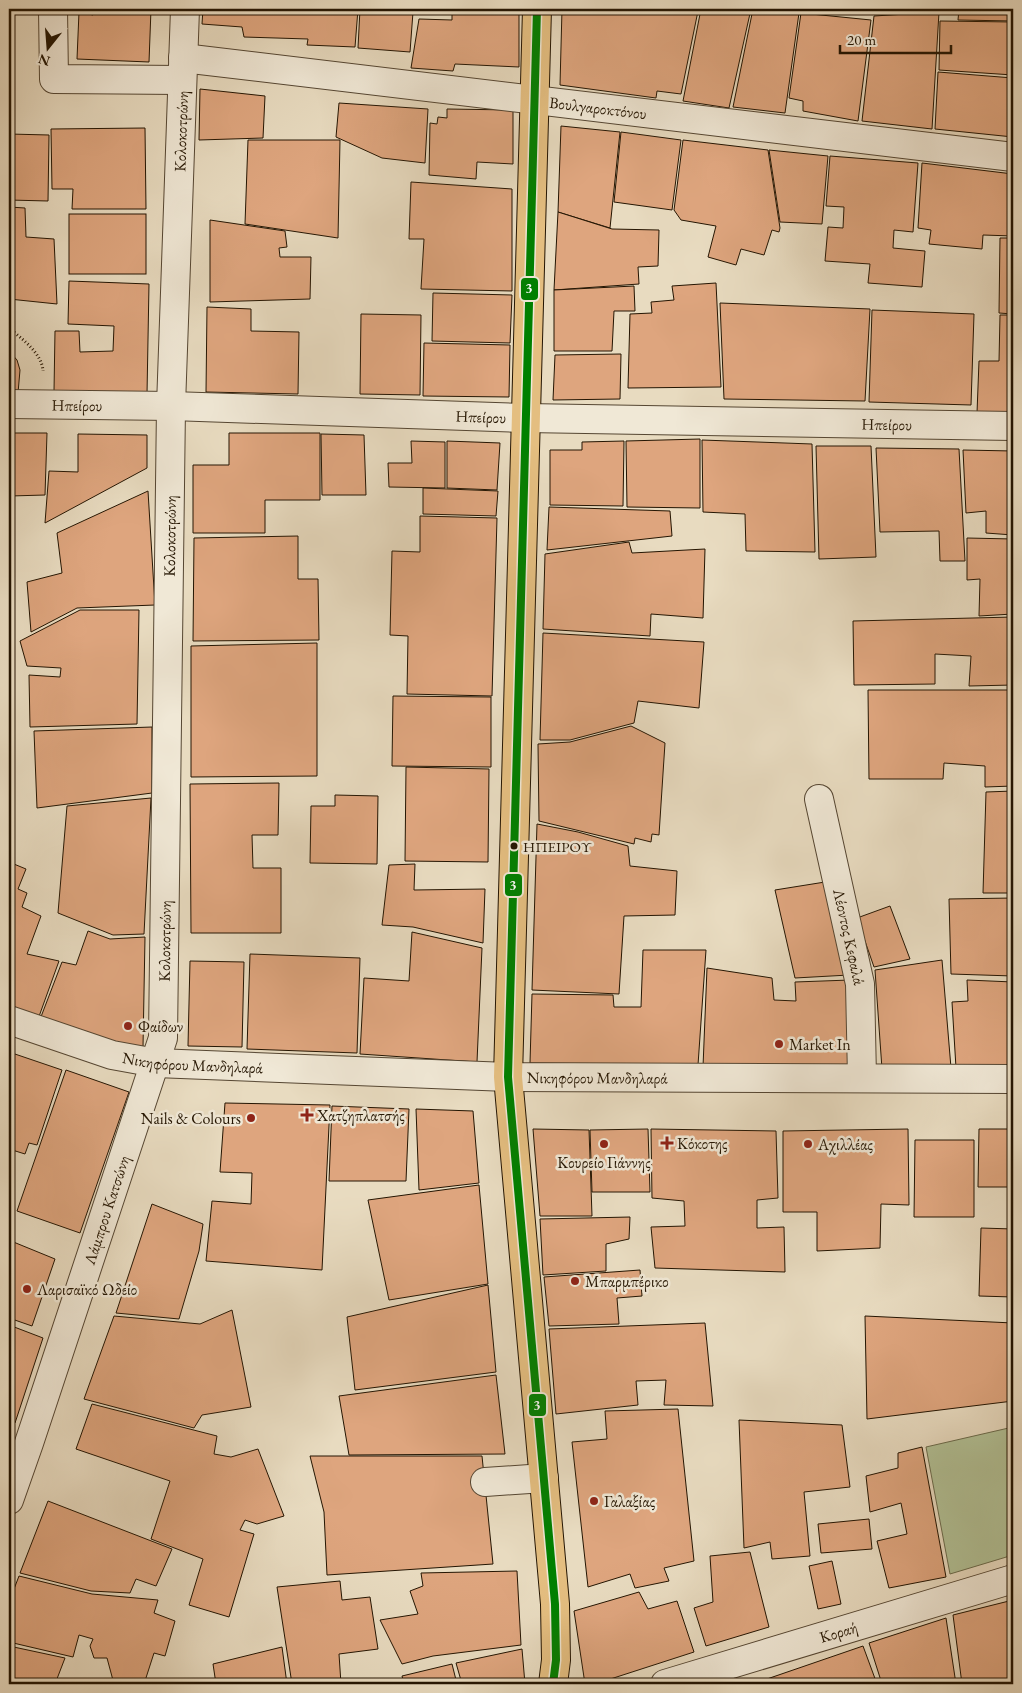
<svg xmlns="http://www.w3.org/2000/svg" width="1022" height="1693" viewBox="0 0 1022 1693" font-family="'EB Garamond',serif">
<rect width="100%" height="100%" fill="#e8dbc0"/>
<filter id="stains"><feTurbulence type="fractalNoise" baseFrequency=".004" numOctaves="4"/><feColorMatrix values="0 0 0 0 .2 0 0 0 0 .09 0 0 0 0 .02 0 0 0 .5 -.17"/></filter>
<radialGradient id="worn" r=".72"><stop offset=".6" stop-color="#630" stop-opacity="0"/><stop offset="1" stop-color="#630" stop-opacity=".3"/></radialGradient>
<path fill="#b2c196" stroke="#6b6b4c" d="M1013,1427V1555L950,1574L926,1447Z"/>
<g fill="#dea57e" stroke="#241502">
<path d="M93,9H151L149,62L77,59L79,12L93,15Z"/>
<path d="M203,9H358L355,47L307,45L308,39L244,37L242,27L202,24Z"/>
<path d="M360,9H387V11L413,12L410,52L358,48Z"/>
<path d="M452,9H519V67L455,64L453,71L411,68L419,19L452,20Z"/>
<path d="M562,9H667L698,11L681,94L657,91L656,98L560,85Z"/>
<path d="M701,9H751L729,108L683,101Z"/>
<path d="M753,9L799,13L785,113L733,107Z"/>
<path d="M959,9H1013V21L958,20Z"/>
<path d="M939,12L932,129L862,121L874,16Z"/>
<path d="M801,13L871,20L858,121L803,111V101L789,98Z"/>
<path d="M940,21L1013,22V75L939,70Z"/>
<path d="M938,72L1013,78V137L935,129Z"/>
<path d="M200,89L265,96L263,138L199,140Z"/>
<path d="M339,103L428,109L425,163L382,158L336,137Z"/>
<path d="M447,109L513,110V164L477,162L476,179L429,175L430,123L437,124L438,117L447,118Z"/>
<path d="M561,126L620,132L610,228L558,212Z"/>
<path d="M145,128L146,209H72L73,189H52L51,129Z"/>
<path d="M621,132L681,140L672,210L614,202Z"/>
<path d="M9,134L49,135L48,201L9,200Z"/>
<path d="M248,140H340L338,238L245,224Z"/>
<path d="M683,140L768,150L780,228L779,232L772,230L764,255L741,249L736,265L708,257L716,226L681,220L674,210Z"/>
<path d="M769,150L828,156L822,224L780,222Z"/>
<path d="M830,156L918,163L913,232L894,230L893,248L925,251L922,287L868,283L870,264L825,261L828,227L843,228L844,207L826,206Z"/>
<path d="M922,163L1013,174V236L983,235L982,249L929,244L931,230L918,228Z"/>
<path d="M411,182L512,189V291L421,289L424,239H409Z"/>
<path d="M9,207L25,208L26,237L54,239L57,304L9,299Z"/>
<path d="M558,212L612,229L659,230L658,266L638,267L639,284L554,290Z"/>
<rect x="69" y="214" width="77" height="60"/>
<path d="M210,220L285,231L287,247L279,248L280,257H311L310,299L210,302Z"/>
<path d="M1000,238H1013V314L999,313Z"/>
<path d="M69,281L149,284L147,394L54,391L55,331H79L80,352L113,351L114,326L68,324Z"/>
<path d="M716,283L721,387L628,388L630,314L652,313L651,302L674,300L672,286Z"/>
<path d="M634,286L635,311H614L612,351H554V290Z"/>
<path d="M433,293L512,295L510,343L432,341Z"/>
<path d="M720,303L870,309L865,401L724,399Z"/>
<path d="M207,307L251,309V331L299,332L298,394L206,392Z"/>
<path d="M872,310L974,314L971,405L869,402Z"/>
<path d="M361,314L421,315L420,395L360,394Z"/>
<path d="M1000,315H1013V414L977,413L979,361H999Z"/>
<path d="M424,343L510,345L509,397L423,396Z"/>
<path d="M9,351L17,360L20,370L18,393H9Z"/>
<path d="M621,354L620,399L553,400L555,355Z"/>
<path d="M9,433H47L45,495L10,496L9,502Z"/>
<path d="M229,433H320V500H265V533H193V465H229Z"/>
<path d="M78,434L147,435V468L45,523L49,471L78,472Z"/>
<path d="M321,434L364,435L366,495H322Z"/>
<path d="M700,439V508L627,507L626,441Z"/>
<path d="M702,440L812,444L815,552L746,551L745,514L703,512Z"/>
<path d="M411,441L445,442V488L389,487L388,463H412Z"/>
<path d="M447,441L500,443L497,490L447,488Z"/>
<path d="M624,441L623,506L550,505V450H582V442Z"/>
<path d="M816,446H871L876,557L819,559Z"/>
<path d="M876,448L959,449L965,561H940L939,531L880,532Z"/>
<path d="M963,450L1013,451V535L986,533V511L966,513Z"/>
<path d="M423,488L498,491L496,516L423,514Z"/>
<path d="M148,491L155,605L77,608L31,632L27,582L62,573L57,533Z"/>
<path d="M549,507L670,511L672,536L547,550Z"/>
<path d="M420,516L497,518L492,696L407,694L408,636L390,635L392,551L420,552Z"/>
<path d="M298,536V579H318L319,640L193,641L194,538Z"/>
<path d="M967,538L1013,539V614L979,616L980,579L967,580Z"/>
<path d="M629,542L632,553L705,549L703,618L651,614L650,636L543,629L545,554Z"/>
<path d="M80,610H139L137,724L30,727L29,675L60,677L61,668L27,666L20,641Z"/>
<path d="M1013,617V685L969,686L971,656L935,654V684L854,685L853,621Z"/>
<path d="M543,633L704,642L699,708L638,701L634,723L570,740H540Z"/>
<path d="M317,643V776L191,777V646Z"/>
<path d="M868,690H1013V786L985,787V766L944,763L943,779H869Z"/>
<path d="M393,696L491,697V767L392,766Z"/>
<path d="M631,726L665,743L659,835L652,834L651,842L635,838L634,844L539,821L538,744L570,742Z"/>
<path d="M152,727V793L37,808L34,731Z"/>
<path d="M406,767L489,769L488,862L405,861Z"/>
<path d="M279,783L278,835H252L253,868H281V933H191L190,784Z"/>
<path d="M1013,791V893H983L986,792Z"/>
<path d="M335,795L378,796L377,864L310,863L311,806H335Z"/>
<path d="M151,798L144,934L113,935L58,913L67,806Z"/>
<path d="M537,824L578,832L628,846L630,866L677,871L675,915L624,916L619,994L532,990Z"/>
<path d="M9,862L26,869L18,889L27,893L22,907L41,916L27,954L59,961L37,1022L9,1011Z"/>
<path d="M415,864L414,890L485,889L483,943L413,927L382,925L389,865Z"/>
<path d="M825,882L849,975L795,978L775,890Z"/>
<path d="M1013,898V976L951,974L949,899Z"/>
<path d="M890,906L910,959L874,967L857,918Z"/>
<path d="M88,931L110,939L145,937L143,1047H111L39,1022L62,962L76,965Z"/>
<path d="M412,932L482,948L477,1062L360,1054L364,978L409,981Z"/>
<path d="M643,950H706L698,1065L530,1063L532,994L613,995L614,1007H641Z"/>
<path d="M250,954L360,958L357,1053L247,1049Z"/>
<path d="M942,960L951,1068L882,1069L875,970Z"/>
<path d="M190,961L244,962L242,1047L188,1046Z"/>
<path d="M707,968L772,978L774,1000L796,1001L795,982L850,980V1068L703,1067Z"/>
<path d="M967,980L1013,982V1069L956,1068L952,1002L968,1001Z"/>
<path d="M9,1052L62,1070L37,1145L29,1143L25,1154L9,1149Z"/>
<path d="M66,1070L129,1092L80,1233L17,1211Z"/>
<path d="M225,1103L330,1105L322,1270L206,1261L212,1201L251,1204L252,1173L220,1172Z"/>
<path d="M332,1106L409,1109L406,1181H329Z"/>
<path d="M416,1109L473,1111L479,1183L419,1190Z"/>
<path d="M533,1129L589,1130L592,1216H540Z"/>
<path d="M648,1129L650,1192H592L590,1130Z"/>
<path d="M651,1129L776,1131L778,1198L757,1200V1228L784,1227L785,1272L655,1268L651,1227L685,1226L684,1201L652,1198Z"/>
<path d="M908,1129L909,1205L881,1204L880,1248L817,1251V1212H783V1131Z"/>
<path d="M979,1129H1013V1226H1012L1010,1187H978Z"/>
<path d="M915,1140H974V1217H914Z"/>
<path d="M479,1185L488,1284L389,1300L368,1200Z"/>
<path d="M152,1204L203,1224L199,1251L179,1319L116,1313Z"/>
<path d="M630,1217L629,1239L606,1244V1271L543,1275L540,1219Z"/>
<path d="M981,1228L1013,1229V1297L979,1296Z"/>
<path d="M11,1241L55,1259L32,1326L9,1318V1247Z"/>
<path d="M640,1270L642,1296L617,1298L619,1324L549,1326L544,1277Z"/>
<path d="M488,1285L496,1372L355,1390L347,1317Z"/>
<path d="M232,1310L251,1407L202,1415L194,1428L84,1399L114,1316L200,1324Z"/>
<path d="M865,1316L1013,1323V1401L867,1419Z"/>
<path d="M705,1323L713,1406L664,1405L666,1380L636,1381L638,1405L556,1414L549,1329Z"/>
<path d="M9,1325L43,1338L15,1423L9,1428Z"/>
<path d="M496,1375L505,1454L349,1455L339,1396Z"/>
<path d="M92,1404L217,1436L214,1454L231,1457L258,1449L284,1516L257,1524L245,1520L240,1530L254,1534L229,1617L189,1605L203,1559L151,1539L170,1481L76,1449Z"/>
<path d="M678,1409L694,1561L664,1568L669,1581L635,1588L630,1574L588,1587L572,1442L607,1439L605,1411Z"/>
<path d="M739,1420L842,1425L850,1487L804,1492L810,1556L772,1559L770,1542L744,1548Z"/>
<path d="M922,1447L946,1577L889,1588L877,1541L907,1534L901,1503L870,1512L866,1476L898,1468V1453Z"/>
<path d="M310,1456H482L493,1564L327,1575L324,1512Z"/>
<path d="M48,1501L172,1549L156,1586L136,1579L130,1593L91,1591L20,1573Z"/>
<path d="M869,1519L872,1549L821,1553L818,1524Z"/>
<path d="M750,1552L769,1627L706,1646L694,1608L713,1602L710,1556Z"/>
<path d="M832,1561L841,1604L818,1609L809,1566Z"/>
<path d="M517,1571L521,1645L433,1656L402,1664L380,1620L418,1614L410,1591L423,1586L421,1573Z"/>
<path d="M19,1576L92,1594L158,1600L154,1613L175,1621L165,1656L154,1653L144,1684H114L107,1658H94L90,1646L93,1639L79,1635L73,1657L9,1642V1602Z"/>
<path d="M340,1581L342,1600L370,1597L378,1649L339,1654L341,1684H292L277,1587Z"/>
<path d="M639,1592L648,1609L677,1601L694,1652L595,1684H585L574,1611Z"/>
<path d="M1013,1600V1684H962L953,1615Z"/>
<path d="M946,1618L956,1684H882L869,1643Z"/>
<path d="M9,1646L65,1658L55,1684H9Z"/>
<path d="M863,1646L877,1684H765L764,1680Z"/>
<path d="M282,1647L287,1684H216L213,1664Z"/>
<path d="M522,1649L525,1684H462L456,1663Z"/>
<path d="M452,1664L457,1684H404L402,1676Z"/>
</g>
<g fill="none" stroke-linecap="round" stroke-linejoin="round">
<g stroke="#554632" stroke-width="30">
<g id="minor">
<path d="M53,9L54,79L182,80"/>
<path id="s1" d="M183,58L1013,157"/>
<path id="s2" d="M9,404L171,406L526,418L1013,426"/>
<path id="s3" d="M819,799L860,984L862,1077"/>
<path id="s4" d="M9,1020L112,1055L156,1063L508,1077L1013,1079"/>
<path d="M485,1482L544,1478"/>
<path id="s5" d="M9,1500L29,1443L163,1038L171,406L185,9"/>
<path id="s6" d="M665,1684L1013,1579"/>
</g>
</g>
<g stroke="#241502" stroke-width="30">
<path id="major" d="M537,9L508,1077L555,1604L556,1660L553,1684"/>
</g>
<path stroke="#241502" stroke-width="3" stroke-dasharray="1 2.5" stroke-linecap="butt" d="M9,328C22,339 42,353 43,371"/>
<use href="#minor" stroke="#f0e8d6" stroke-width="28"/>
<use href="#major" stroke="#e4be80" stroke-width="28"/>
<g stroke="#f0e8d6" stroke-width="11">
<path id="bus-1" d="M537,9L508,1077L555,1604L556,1660L553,1684"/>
</g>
<use href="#bus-1" stroke="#008000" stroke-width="8"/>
</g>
<circle fill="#241502" stroke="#f0e8d6" stroke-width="2" cx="514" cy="846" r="4.5"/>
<g fill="#8f2418" stroke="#f0e8d6" stroke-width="2">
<circle cx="128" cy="1026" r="5"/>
<circle cx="779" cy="1044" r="5"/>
<path d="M304.5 1107.5h5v5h5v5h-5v5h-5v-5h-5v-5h5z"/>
<circle cx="251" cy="1118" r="5"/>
<path d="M664.5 1135.5h5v5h5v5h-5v5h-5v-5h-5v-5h5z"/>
<circle cx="604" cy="1144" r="5"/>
<circle cx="808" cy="1144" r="5"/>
<circle cx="575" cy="1281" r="5"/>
<circle cx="27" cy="1289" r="5"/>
<circle cx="594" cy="1501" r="5"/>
</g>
<g text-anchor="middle" stroke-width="5" stroke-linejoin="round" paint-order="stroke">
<g font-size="15" fill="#241502" stroke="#f0e8d6" text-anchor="start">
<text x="523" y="852">ΗΠΕΙΡΟΥ</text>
</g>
<g font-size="16" fill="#241502" stroke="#f0e8d6">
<text dy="6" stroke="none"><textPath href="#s1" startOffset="418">Βουλγαροκτόνου</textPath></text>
<text dy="6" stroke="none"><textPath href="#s5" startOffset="1394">Κολοκοτρώνη</textPath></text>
<text dy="6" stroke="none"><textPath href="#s2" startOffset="68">Ηπείρου</textPath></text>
<text dy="6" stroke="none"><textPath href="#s2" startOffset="472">Ηπείρου</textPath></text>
<text dy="6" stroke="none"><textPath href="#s2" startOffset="878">Ηπείρου</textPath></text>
<text dy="6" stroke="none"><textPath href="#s5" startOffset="989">Κολοκοτρώνη</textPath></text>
<text dy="6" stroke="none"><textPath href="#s3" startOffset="141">Λέοντος Κεφαλά</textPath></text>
<text dy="6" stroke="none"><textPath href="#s5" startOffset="584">Κολοκοτρώνη</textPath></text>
<text dy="6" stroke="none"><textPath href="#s4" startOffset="190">Νικηφόρου Μανδηλαρά</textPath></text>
<text dy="6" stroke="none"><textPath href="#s4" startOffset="595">Νικηφόρου Μανδηλαρά</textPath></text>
<text dy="6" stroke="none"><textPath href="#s5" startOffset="306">Λάμπρου Κατσώνη</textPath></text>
<text dy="6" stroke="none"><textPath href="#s6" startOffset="181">Κοραή</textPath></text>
</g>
<g font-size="16" fill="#241502" stroke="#f0e8d6" text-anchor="start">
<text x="138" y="1032">Φαίδων</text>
<text x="789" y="1050">Market In</text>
<text x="317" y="1121">Χατζηπλατσής</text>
<text x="241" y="1124" text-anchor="end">Nails &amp; Colours</text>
<text x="677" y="1149">Κόκοτης</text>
<text x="818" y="1150">Αχιλλέας</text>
<text x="604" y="1168" text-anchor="middle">Κουρείο Γιάννης</text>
<text x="585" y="1287">Μπαρμπέρικο</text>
<text x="37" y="1295">Λαρισαϊκό Ωδείο</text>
<text x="604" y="1507">Γαλαξίας</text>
</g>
</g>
<g stroke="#f0e8d6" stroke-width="2">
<rect x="520" y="277" width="19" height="24" rx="5" fill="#008000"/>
<rect x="504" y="873" width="19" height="24" rx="5" fill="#008000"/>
<rect x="528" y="1393" width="19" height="24" rx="5" fill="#008000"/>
</g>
<g font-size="14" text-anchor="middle" font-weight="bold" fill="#fff">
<text x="529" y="293">3</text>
<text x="513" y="890">3</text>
<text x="537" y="1410">3</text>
</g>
<rect width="1022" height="1693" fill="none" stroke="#e8dbc0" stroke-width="30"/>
<rect x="10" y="10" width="1002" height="1673" fill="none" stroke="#241502" stroke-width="2.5"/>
<rect x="15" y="15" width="992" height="1663" fill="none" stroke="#241502"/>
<g transform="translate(48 48) rotate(197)" stroke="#f0e8d6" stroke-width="4" paint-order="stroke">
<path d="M0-4L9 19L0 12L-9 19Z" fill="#241502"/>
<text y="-8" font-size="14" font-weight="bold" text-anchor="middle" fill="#241502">N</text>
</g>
<path d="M840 45v8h111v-8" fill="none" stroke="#241502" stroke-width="2.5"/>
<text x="847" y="45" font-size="15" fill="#241502" stroke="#f0e8d6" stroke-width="4" paint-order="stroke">20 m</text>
<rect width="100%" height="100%" filter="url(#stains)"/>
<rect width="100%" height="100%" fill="url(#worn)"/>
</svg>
